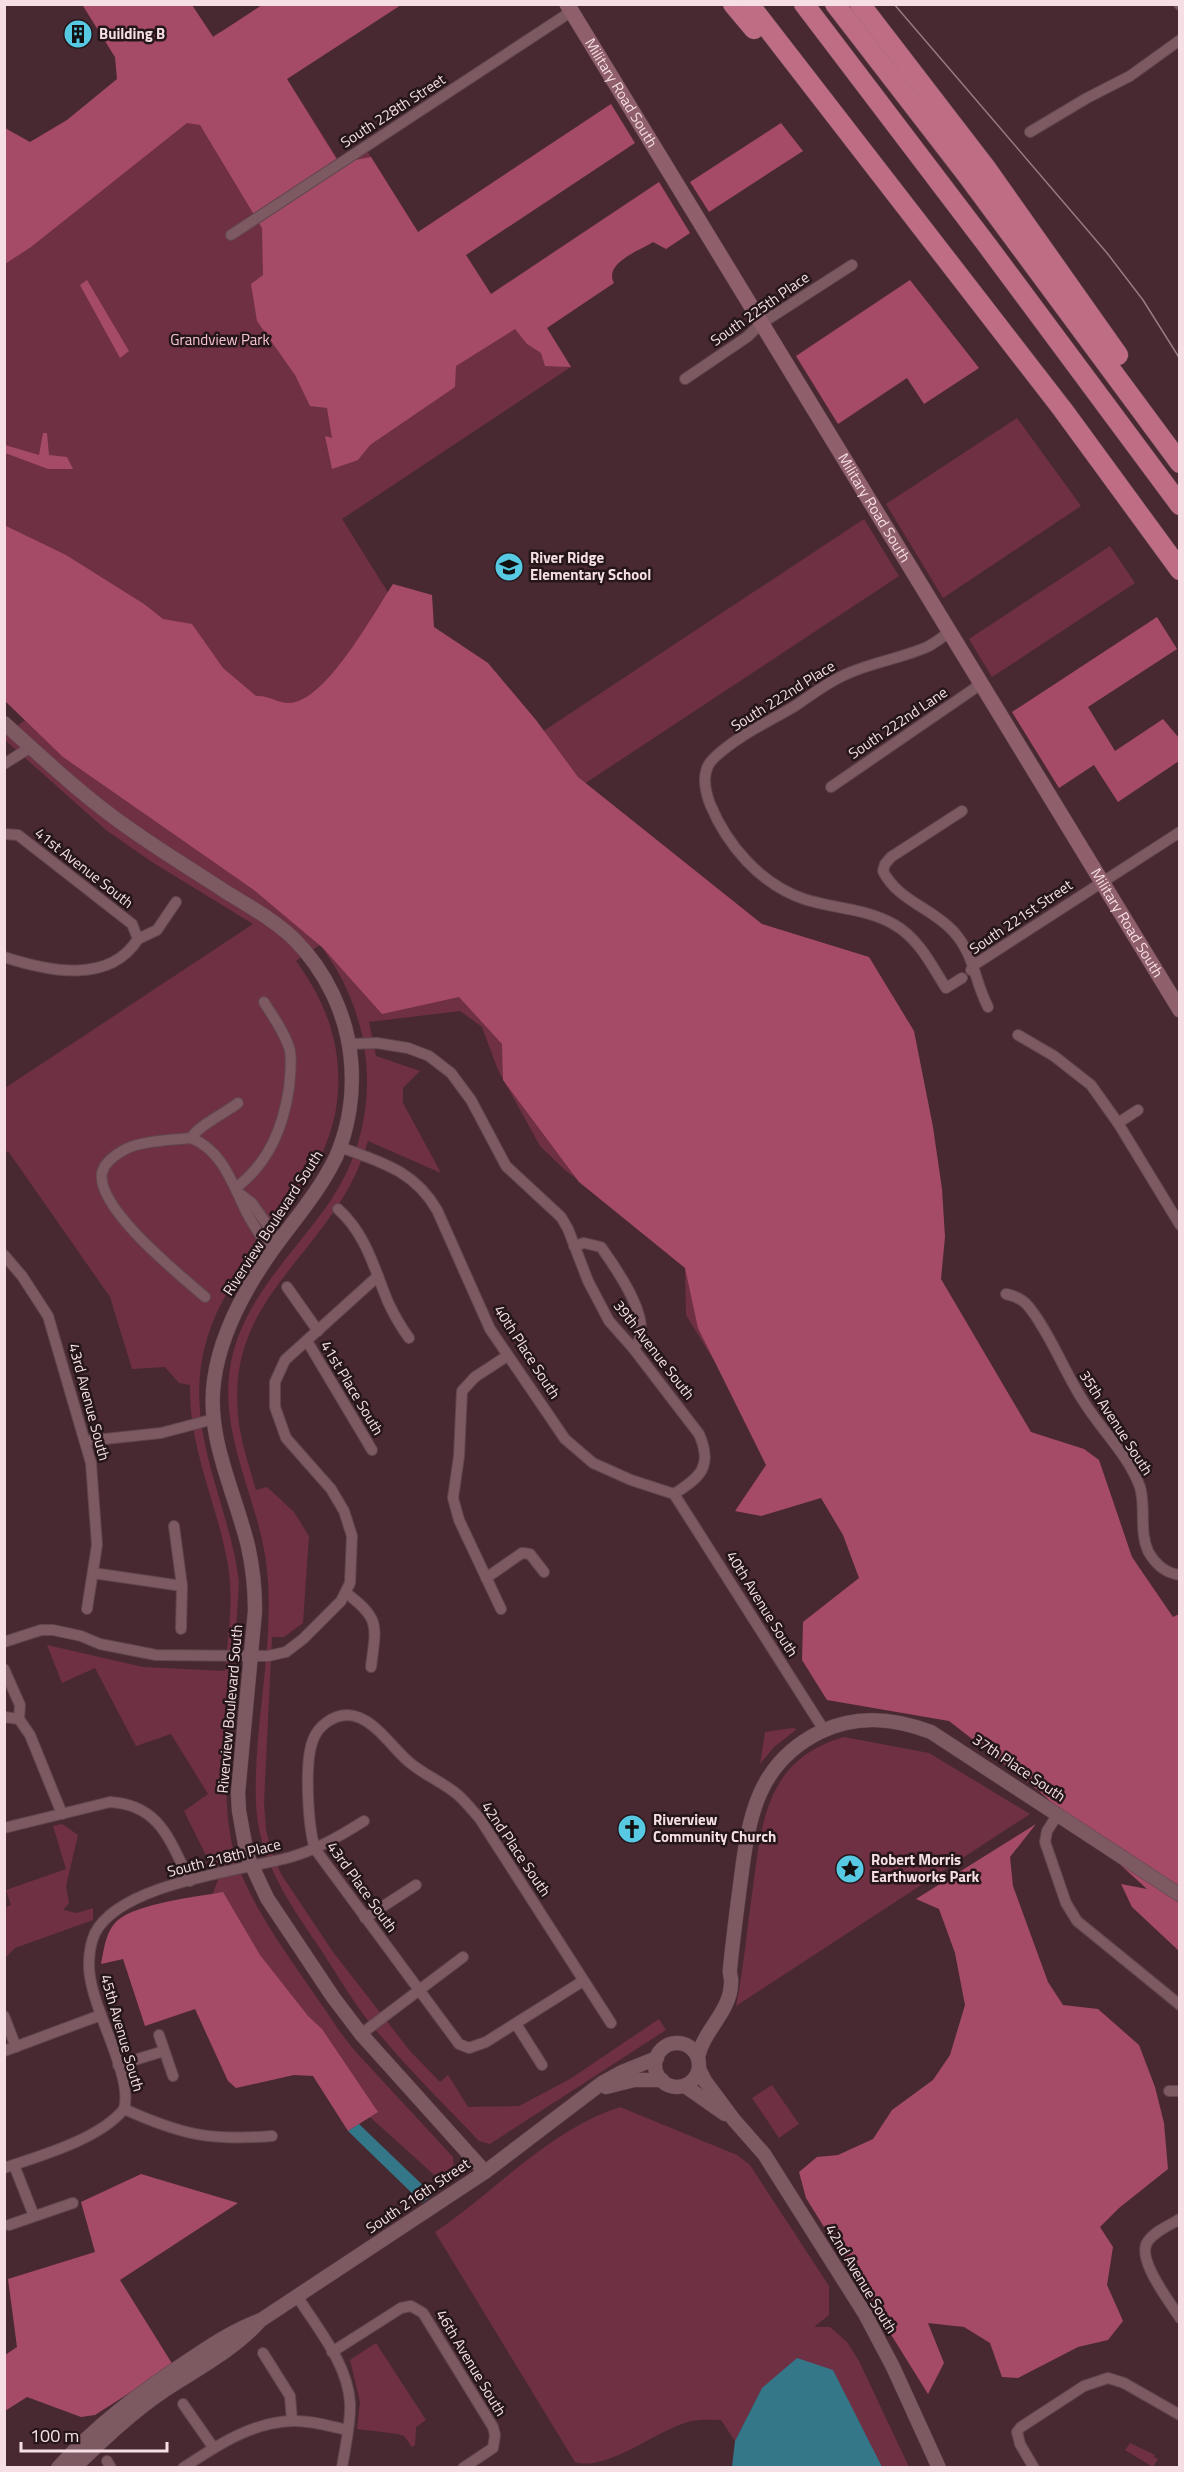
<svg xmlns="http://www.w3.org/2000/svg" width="1184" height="2472" viewBox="0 0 1184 2472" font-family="'Titillium Web',sans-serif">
<rect width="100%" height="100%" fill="#482931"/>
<g fill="#6f3043">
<path d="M82,5H192L213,36L220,32L287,79L339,161L364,146L418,232L426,227L491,294L532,306L571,367L342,519L495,763L864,519L899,576L575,790L773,1456L686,1315L685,1266L640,1225L566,1171L540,1146L498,1070L482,1027L460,1011L369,1022L376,1056L420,1071L403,1088V1103L441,1173L368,1141C361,1165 351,1186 337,1207C290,1277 229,1319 238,1415C240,1440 249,1465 256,1490L267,1487L294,1512L309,1536L303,1623L284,1637H272L264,1803L266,1830L271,1850L281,1874L333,1952L410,2051L440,2082L448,2075L468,2107L519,2106L570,2079L659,2019L666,2030L490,2144L479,2141C444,2104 407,2068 375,2029C352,2002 335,1970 315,1941C286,1898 258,1857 256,1803C253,1725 275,1647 267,1570C260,1499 217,1436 231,1362C244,1297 295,1253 331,1200C384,1121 377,1019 320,945L296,961C320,994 336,1029 338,1070C345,1197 222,1244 202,1360C188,1438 230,1507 239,1582L226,1788C227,1812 229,1837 236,1860C255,1917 305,1978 338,2029L354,2050L453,2157L454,2170L442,2182L370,2117L210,1900L218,1880L184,1811L208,1794L171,1734L136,1746L95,1668L62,1683L47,1645L143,1667L225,1671C228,1636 234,1600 228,1565C217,1502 189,1450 190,1385L179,1383L165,1367L132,1369L110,1297L8,1151L5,1153V1088L253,924L152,862L106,830L5,740V734L27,719L4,701L5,212L150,113Z"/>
<path d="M1017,418L1081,506L943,598L886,504Z"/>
<path d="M1110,546L1135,583L992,677L969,639Z"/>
<path d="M792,1728L797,1729L774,1747L760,1764L765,1732Z"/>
<path d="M844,1737L929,1753L1030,1814L736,2006C744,1967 747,1927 753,1887C762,1820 767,1759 844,1737Z"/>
<path d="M62,1824L78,1835L66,1886L69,1903L63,1910L77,1913L93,1908V1920L15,1948L5,1958V1908L11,1905L6,1890L66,1869L53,1826Z"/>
<path d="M772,2085L799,2124L779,2138L752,2098Z"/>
<path d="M620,2107L737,2155L750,2165L829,2286V2315L814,2327H830L847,2342L859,2361L909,2467H882L869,2446L762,2388L735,2441L721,2420C711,2420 698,2419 688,2422C657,2430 607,2472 575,2462L435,2232C496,2191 549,2130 620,2107Z"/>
<path d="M376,2343L426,2420L416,2427L415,2445L412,2447L404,2436L398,2434L357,2429L360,2402L350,2360Z"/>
<path d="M1130,2443L1155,2455L1154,2457L1158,2459L1153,2467L1125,2450Z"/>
</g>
<g fill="#a54b67">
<path d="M82,4L192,5L213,37L262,5H401L287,79L339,163L371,157L418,232L611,104L635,143L466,255L491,294L659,182L690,233L666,249L653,242C641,250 603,263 614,283L547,328L571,367L545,366L541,353L527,344L515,329L456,366L455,387L370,445L358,460L332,469L325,436L332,438L327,408L310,406L295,375L257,321L251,284L263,275L262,228L200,125L187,123L31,247L5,264V128L30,142L67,120L117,79L115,57Z"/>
<path d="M781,123L803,151L709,212L690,182Z"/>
<path d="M87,280L129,351L120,358L80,285Z"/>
<path d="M910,280L979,368L924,404L907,378L838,424L796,356Z"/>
<path d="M43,433H47L49,455L67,457L73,469H48L5,453V445L39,455Z"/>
<path d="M4,525L66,555L144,604L163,619L192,624L223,668L256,696C268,695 276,702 287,703C324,706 374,612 393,584L432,595L434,627L488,663L536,720L578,777L762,924L869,957L914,1031L933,1127L942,1189L945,1237L941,1279L1031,1432L1084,1449L1099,1460L1132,1557L1173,1617L1179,1614V1951L1132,1907L1121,1884L1147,1889L1039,1791L949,1721L827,1700L802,1660L803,1622L859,1578L843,1535L821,1498L761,1516L735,1511L766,1465L698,1328L685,1268L579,1182L503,1080L502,1044L459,997L382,1014L323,948L254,890L63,757L5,701Z"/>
<path d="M1157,617L1177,649L1088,707L1115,751L1163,719L1179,738V761L1118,802L1094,765L1059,788L1012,712Z"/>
<path d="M1036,1824L1010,1857L1013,1886L1048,1982L1063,2005L1098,2009L1139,2045L1155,2087L1164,2123L1168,2169L1119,2208L1100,2227L1113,2247L1107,2285L1123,2321L1108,2340L1078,2347L1018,2378L1002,2377L990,2343L964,2327L928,2323L944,2363L928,2394L806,2198L799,2172L817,2157L838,2155L873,2139L892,2110L933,2080L950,2055L965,2005L955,1953L939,1909L916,1899Z"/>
<path d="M223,1892L260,1955L308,2016L322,2029L378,2112L348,2131L313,2076L294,2075L236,2088L228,2081L195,2009L145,2026L123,1959L101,1964C104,1949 106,1930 118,1920C139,1903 196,1897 223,1892Z"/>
<path d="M141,2174L238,2203L120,2280L173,2365L95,2415L81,2417L27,2397L5,2411V2355L17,2347L8,2279L95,2252L81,2202Z"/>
</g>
<g fill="#378">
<path d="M359,2124L433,2195L422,2203L348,2131Z"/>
<path d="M797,2358L833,2370L882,2467H732L735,2441L762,2388Z"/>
</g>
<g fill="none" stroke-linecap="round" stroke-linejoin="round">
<g stroke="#61464e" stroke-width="12">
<g id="minor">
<path d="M1179,4L1180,5"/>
<path d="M1030,132L1087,98L1130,76L1180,40"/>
<path d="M231,235L572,11"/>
<path d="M685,379L747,337L762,323L852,265"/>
<path d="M950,632C942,637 935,643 927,647C902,658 874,662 849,673C829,681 813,694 795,706C768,722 737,736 714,758C701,770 704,788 710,804C727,845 760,884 804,899C834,909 866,908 895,925C919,939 932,966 946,988L962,978"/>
<path d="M4,764L31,747"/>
<path d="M831,787L981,684"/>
<path d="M962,811L891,857L885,864L883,871C898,901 931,907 953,931C975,955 974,980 988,1007"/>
<path d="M4,834L18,835L132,924L138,939L157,930L176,902"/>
<path d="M4,957C47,971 109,985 138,939"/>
<path d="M971,970L974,965L1180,832"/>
<path d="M1018,1035L1054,1056L1091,1085L1118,1123L1180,1225"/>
<path d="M350,1044L377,1043L408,1048L429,1056L451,1073L471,1100L506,1166L561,1217L568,1229L588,1281L609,1321L633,1348L699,1434C713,1466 701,1477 674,1494"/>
<path d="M1118,1123L1138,1110"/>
<path d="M191,1138C172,1140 139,1141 124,1150C115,1155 104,1163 102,1173C96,1208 180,1275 205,1297"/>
<path d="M191,1138C221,1150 231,1180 244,1207C251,1223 262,1237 271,1252"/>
<path d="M191,1138C199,1125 224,1114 238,1103"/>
<path d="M340,1147C380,1162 414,1170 437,1210L490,1329L565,1439L593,1463L631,1480L674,1494"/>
<path d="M237,1187C269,1162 283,1128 289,1088C290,1076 292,1063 290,1051C286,1034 273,1017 264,1002"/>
<path d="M240,1194L252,1203L279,1242"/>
<path d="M338,1209C366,1234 374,1268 388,1302C394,1315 401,1327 409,1338"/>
<path d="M574,1246L584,1243L601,1247C615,1267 659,1327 633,1348"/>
<path d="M4,1255L22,1276L48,1316L91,1463L97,1545L87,1609"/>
<path d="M287,1287L318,1331"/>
<path d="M1006,1294C1016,1296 1023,1299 1029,1307C1051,1335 1063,1369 1082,1399C1100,1429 1128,1454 1140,1487C1146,1508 1139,1531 1148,1551C1155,1564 1165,1573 1180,1575"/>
<path d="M307,1341L372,1450"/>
<path d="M86,1441L161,1433L214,1419"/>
<path d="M674,1494L824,1730"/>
<path d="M174,1526L182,1586L181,1629"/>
<path d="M93,1573L182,1586"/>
<path d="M486,1578L522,1553L530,1554L544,1572"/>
<path d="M346,1593C381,1619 376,1626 371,1667"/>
<path d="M501,1609L459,1520L453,1498L459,1456L462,1391L475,1377L507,1356"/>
<path d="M4,1642L41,1630H53L81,1636L100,1644L156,1655L268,1656L286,1652L303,1639L341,1601L350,1583L352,1536L344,1511L331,1489L286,1438L275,1407V1382L285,1360L378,1276"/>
<path d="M4,1669L20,1705L19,1719L30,1735L62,1814"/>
<path d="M4,1717L19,1719"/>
<path d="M1058,1814L1047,1831L1045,1842L1066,1903L1077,1921L1180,2005"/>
<path d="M4,1828L110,1802C161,1805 170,1842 190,1881"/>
<path d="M365,1918L416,1885"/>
<path d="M583,1981L486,2042L469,2048L459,2044L315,1849C308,1826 304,1762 313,1740C318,1726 333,1715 348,1715C373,1716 392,1748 409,1762C424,1775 443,1782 458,1795C466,1802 473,1811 480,1819L611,2023"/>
<path d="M4,2016L16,2047"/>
<path d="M516,2024L542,2065"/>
<path d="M361,2034L463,1957"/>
<path d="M159,2035L173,2076"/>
<path d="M4,2051L101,2015"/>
<path d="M118,2065L164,2051"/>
<path d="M1169,2091H1180"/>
<path d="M124,2109C134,2074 88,2005 89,1964C89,1954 91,1942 95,1933C121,1883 240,1871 291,1857C318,1849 340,1836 364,1821"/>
<path d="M14,2165L34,2216"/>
<path d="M4,2168C40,2156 100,2139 124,2109C182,2135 210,2141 272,2136"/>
<path d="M1180,2219C1170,2225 1155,2231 1148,2241C1135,2258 1170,2302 1180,2318"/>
<path d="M9,2225L73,2203"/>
<path d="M297,2296C317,2328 348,2364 350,2403C351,2424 345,2447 342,2468"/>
<path d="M332,2352L401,2308L411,2306L423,2313L493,2427L495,2435L493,2448L463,2468"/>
<path d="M263,2353L290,2396L292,2421"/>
<path d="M183,2404L213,2447"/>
<path d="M107,2461L111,2468"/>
<path d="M183,2468C216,2446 252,2422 292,2421C310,2420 329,2426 347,2430"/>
<path d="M1034,2468L1020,2444L1017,2432L1021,2427L1084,2386L1108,2378L1124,2383L1180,2415"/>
</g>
</g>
<g stroke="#61464e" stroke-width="15">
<g id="tertiary">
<path d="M4,723C45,760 85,798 130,829C161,851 194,871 226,892C249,906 274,920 294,939C326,971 347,1015 351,1060C354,1092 349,1127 336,1157C319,1192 294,1220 271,1252C245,1289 220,1334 214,1381C206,1438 235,1492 248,1546C253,1568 255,1589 255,1611L238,1793L239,1811L247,1855L267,1898L333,1997L361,2034L485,2172"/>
<circle cx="677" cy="2065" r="22"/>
<path d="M698,2057C703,2031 731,2011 731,1983C732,1978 729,1974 730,1969C733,1939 737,1908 741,1878C749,1815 758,1763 820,1732C857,1714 894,1718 931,1732L1180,1895"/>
<path d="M699,2069L705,2081L734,2120L764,2154L865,2314L893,2367L939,2468"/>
<path d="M685,2086L725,2114"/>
<path d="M606,2087L634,2080H662"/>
<path d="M58,2468C96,2425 142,2391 189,2360C213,2344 234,2330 261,2320L485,2172L602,2083L622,2072L657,2058"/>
<path d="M74,2468C103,2440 132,2412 165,2390C197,2369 232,2351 258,2323"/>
</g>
</g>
<g stroke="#61464e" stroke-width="16">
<g id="secondary">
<path id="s1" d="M567,4L1180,1010"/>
</g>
</g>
<g stroke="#61464e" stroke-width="21">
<g id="motorway">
<path d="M733,4L754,29"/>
<path d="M749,4L1063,410L1180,570"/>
<path d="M804,4L987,245L1180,505"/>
<path d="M835,4L967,175L1180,463"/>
<path d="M860,4L986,168L1118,355"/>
</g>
</g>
<use href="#minor" stroke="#7d5962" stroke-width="10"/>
<use href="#tertiary" stroke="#7d5962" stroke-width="14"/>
<use href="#secondary" stroke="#905f6c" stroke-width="15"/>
<use href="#motorway" stroke="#be6d84" stroke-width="20"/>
<path stroke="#967b82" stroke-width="1.5" d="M894,4L1107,253L1143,300L1180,359"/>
</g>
<defs>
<g id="building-disc" transform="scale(1.5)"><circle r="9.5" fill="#58c9e3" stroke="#25161a"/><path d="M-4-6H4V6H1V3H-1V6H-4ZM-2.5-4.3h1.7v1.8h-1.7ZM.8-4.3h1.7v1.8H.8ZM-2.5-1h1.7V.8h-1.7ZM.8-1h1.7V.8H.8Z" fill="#111"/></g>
<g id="school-disc" transform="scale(1.5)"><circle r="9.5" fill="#58c9e3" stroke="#25161a"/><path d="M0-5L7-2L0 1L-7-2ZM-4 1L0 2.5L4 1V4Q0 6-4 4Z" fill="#111"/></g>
<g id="church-disc" transform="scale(1.5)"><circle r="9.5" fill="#58c9e3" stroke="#25161a"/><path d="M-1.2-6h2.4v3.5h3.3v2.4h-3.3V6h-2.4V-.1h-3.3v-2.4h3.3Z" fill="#111"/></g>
<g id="sight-disc" transform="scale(1.5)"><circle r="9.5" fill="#58c9e3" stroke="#25161a"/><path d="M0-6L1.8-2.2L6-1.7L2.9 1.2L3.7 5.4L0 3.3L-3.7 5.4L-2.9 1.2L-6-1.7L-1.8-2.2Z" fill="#111"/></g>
</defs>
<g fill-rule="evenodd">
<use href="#building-disc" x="78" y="34"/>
<use href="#school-disc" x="509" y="567"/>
<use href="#church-disc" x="632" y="1829"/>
<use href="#sight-disc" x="850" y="1869"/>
</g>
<g text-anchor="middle" stroke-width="5" stroke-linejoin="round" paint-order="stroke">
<g font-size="15" font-weight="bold" fill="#f5dfe4" stroke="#25161a" text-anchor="start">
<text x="99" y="39">Building B</text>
<text x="530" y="563">River Ridge<tspan x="530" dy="17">Elementary School</tspan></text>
<text x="653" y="1825">Riverview<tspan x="653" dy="17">Community Church</tspan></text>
<text x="871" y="1865">Robert Morris<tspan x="871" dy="17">Earthworks Park</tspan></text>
</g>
<g font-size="15" fill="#f5dfe4" stroke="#25161a">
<text dy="5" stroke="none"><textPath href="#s1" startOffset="104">Military Road South</textPath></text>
<text transform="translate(393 111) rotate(-33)" y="5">South 228th Street</text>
<text transform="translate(760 309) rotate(-35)" y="5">South 225th Place</text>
<text dy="5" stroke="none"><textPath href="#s1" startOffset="590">Military Road South</textPath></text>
<text transform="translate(783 696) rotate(-32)" y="5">South 222nd Place</text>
<text transform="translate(898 723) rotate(-34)" y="5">South 222nd Lane</text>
<text transform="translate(84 868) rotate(38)" y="5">41st Avenue South</text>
<text transform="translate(1021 917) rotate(-34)" y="5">South 221st Street</text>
<text dy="5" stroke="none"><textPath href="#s1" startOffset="1076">Military Road South</textPath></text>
<text transform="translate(273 1223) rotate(-57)" y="5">Riverview Boulevard South</text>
<text transform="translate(654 1350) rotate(52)" y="5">39th Avenue South</text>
<text transform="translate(527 1352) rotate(57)" y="5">40th Place South</text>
<text transform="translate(352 1388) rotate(59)" y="5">41st Place South</text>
<text transform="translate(89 1402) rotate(75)" y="5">43rd Avenue South</text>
<text transform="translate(1116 1423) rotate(57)" y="5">35th Avenue South</text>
<text transform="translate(762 1604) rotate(58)" y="5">40th Avenue South</text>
<text transform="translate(230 1709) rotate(-85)" y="5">Riverview Boulevard South</text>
<text transform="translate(1019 1768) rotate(34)" y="5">37th Place South</text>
<text transform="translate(516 1849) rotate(56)" y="5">42nd Place South</text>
<text transform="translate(224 1858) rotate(-14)" y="5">South 218th Place</text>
<text transform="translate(362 1887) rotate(54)" y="5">43rd Place South</text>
<text transform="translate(122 2033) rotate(74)" y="5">45th Avenue South</text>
<text transform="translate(418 2196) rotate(-34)" y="5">South 216th Street</text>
<text transform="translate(861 2279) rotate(59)" y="5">42nd Avenue South</text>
<text transform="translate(471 2363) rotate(59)" y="5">46th Avenue South</text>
</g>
<g font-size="15" fill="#f6c2cf" stroke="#25161a">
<text x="220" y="345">Grandview Park</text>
</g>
</g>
<rect width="1184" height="2472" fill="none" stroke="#f5dfe4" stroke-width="12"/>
<path d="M21 2442v9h146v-9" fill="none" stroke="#f5dfe4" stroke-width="3"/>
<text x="30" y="2442" font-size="18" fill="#f5dfe4" stroke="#25161a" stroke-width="4.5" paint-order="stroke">100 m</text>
</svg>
